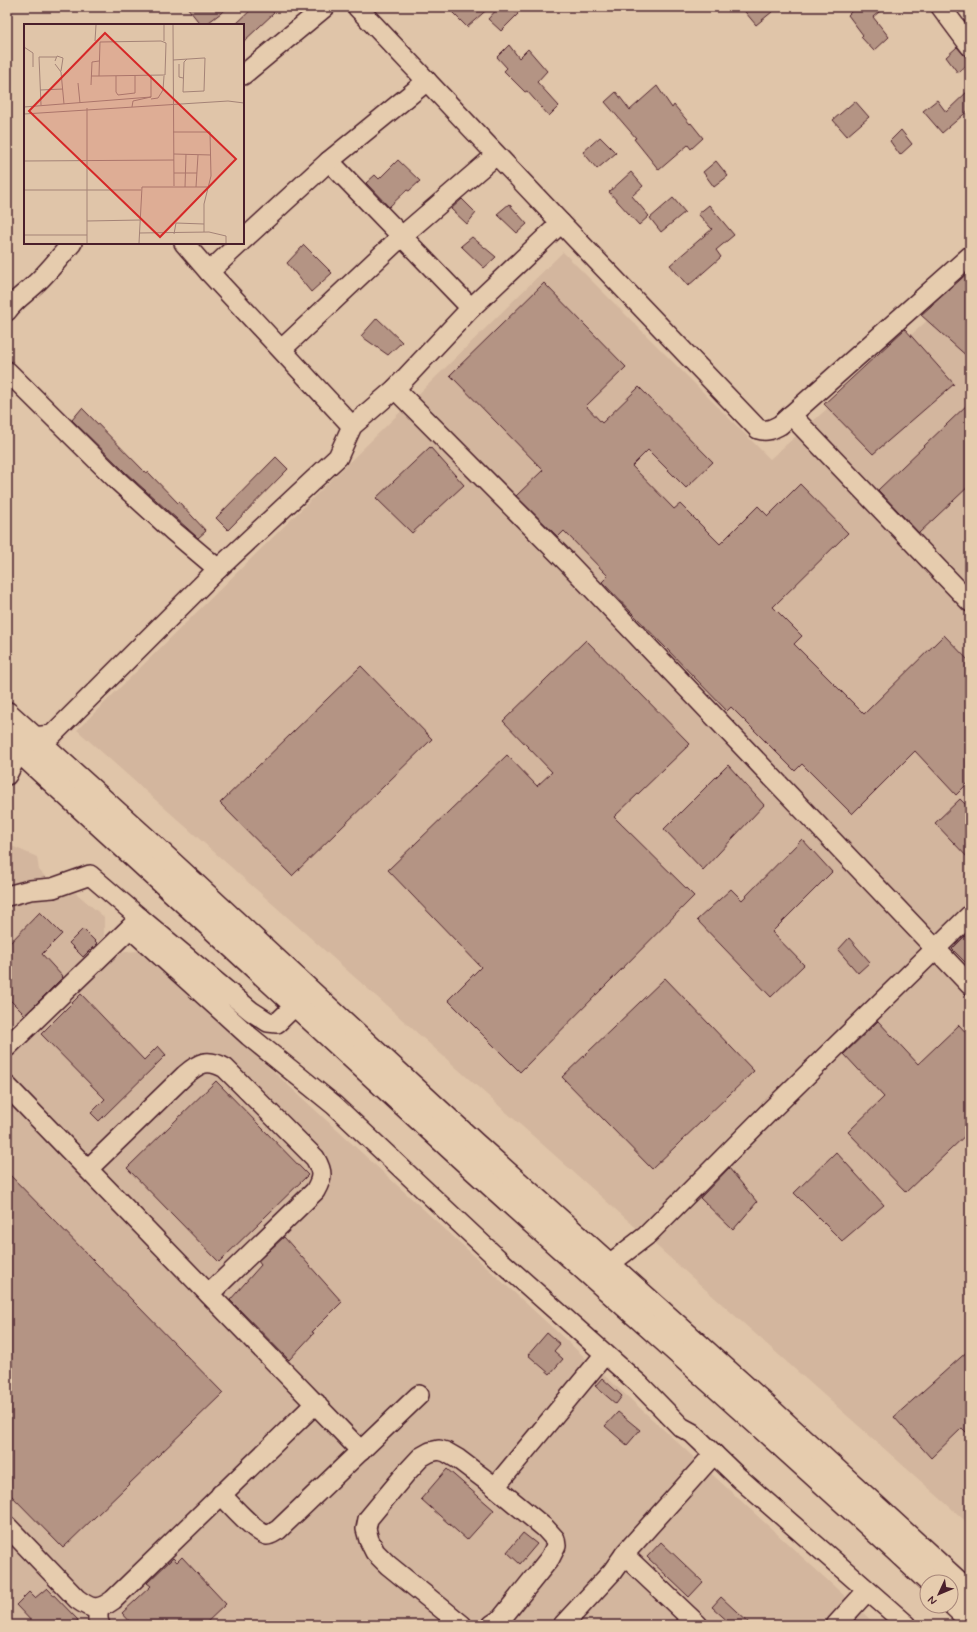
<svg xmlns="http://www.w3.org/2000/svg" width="977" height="1632" viewBox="0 0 977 1632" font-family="Mynerve,sans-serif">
<rect width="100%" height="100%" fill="#e0c5a9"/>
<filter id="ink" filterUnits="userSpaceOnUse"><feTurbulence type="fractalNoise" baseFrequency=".025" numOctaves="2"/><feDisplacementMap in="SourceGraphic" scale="8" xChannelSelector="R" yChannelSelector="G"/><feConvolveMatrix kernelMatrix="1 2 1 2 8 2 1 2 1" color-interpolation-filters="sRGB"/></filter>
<g filter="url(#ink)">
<g fill="#d3b69e">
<path d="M563,252L770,459L970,283V1525L77,730Z"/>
<path d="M7,844L37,857L39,870L62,895L76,893L104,917V937L118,952L142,951L873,1622L875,1620L880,1625H7Z"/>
</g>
<g fill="#b49484" stroke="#4a1f2b">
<path d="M187,7H229L205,25H201Z"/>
<path d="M254,7H270L274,13L243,42V25H235Z"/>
<path d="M447,7H490L467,27Z"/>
<path d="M499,7H512L518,14L501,31L488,19Z"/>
<path d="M741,7H778L756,25Z"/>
<path d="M856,7H885L873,17L889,37L874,51L861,37L863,35L848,15Z"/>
<path d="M509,45L519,58L528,49L547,71L537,82L559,106L549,116L527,91L525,92L504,71L507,68L497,57Z"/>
<path d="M957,47L970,62L958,73L946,57Z"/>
<path d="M657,86L672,108L674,105L690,124L691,123L703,138L691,149L688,145L659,170L634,139L636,138L605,102L616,92L630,110Z"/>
<path d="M970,89V109L942,133L923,111L937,100L946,112Z"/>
<path d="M855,101L869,117L847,136L833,120Z"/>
<path d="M901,130L912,144L900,155L890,141Z"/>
<path d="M600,137L616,153L597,169L583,152Z"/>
<path d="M398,160L420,181L409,191L407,190L389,207L366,183L375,175L379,179Z"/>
<path d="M716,161L728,176L714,187L703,172Z"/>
<path d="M631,172L643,186L632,196L649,216L639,225L609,192Z"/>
<path d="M673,198L685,212L661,232L650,218Z"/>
<path d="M462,199L476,213L467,224L451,209Z"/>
<path d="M509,204L527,224L517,233L497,214Z"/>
<path d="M709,205L734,235L716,250L721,257L688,286L670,265L712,229L698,214Z"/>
<path d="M472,237L496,257L484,268L461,246Z"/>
<path d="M304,245L332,273L311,292L287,263Z"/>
<path d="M970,271V359L921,315Z"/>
<path d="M544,283L626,367L586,406L602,423L639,387L713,462L686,488L648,450L632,466L674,509L680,504L720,544L758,506L768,516L800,484L848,533L773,607L802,636L794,644L864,714L944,635L970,662V781L956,795L915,751L852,814L802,764L795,771L731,707L727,711L602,582L608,576L564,531L558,537L516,496L543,470L450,375Z"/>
<path d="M377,318L402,342L388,355L361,336Z"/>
<path d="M905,329L954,384L873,454L824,404Z"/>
<path d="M970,402V485L919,533L878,490Z"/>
<path d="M82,408L146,473L148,472L178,503L179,502L206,531L198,538L125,472L72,420Z"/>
<path d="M430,447L464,485L412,533L376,498Z"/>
<path d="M276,457L288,469L228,530L216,518Z"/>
<path d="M586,640L636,691L637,690L690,744L614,817L694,896L520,1072L448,1000L481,967L388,870L507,755L537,786L552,772L503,721Z"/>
<path d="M361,666L432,739L292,876L220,803Z"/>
<path d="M728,765L764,805L703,870L664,829Z"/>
<path d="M960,799L970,809V860L935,823Z"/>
<path d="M802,839L832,872L772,932L804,965L771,997L697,920L731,889L742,900Z"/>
<path d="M40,912L62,934L42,954L63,977L25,1015L7,997V946Z"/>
<path d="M83,929L97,943L83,957L69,943Z"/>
<path d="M970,931V967L952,949Z"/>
<path d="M849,938L870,962L858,973L838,950Z"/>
<path d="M665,978L754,1071L652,1169L562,1077Z"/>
<path d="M81,994L144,1060L158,1046L166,1055L99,1121L91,1113L105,1099L41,1034Z"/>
<path d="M878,1021L918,1064L959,1025L970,1037V1131L906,1192L848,1132L884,1097L844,1054Z"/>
<path d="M216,1081L308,1175L219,1262L127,1168Z"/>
<path d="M836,1152L884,1205L842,1241L794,1193Z"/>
<path d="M729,1168L757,1202L733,1230L700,1198Z"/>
<path d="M7,1172L223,1393L63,1548L7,1491Z"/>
<path d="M284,1237L342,1302L312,1332L314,1333L289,1360L230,1300L261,1265L258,1261Z"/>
<path d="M547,1333L560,1344L554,1351L563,1359L550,1374L528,1355Z"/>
<path d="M970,1349V1436L962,1428L931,1458L894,1417Z"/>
<path d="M602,1378L622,1396L616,1404L595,1386Z"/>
<path d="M618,1412L640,1430L627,1445L605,1426Z"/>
<path d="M447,1469L494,1510L467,1540L421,1499Z"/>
<path d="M523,1533L537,1544L520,1564L507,1552Z"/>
<path d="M661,1542L703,1582L689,1597L647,1557Z"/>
<path d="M182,1557L226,1604L204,1625H133L122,1613L151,1586L147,1583L173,1558L177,1562Z"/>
<path d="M47,1588L78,1620L72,1625H35L16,1605L29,1592L35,1598Z"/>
<path d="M721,1597L751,1625H732L712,1607Z"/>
</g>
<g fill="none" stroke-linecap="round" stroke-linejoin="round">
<g stroke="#4a1f2b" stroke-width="22">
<g id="minor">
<path d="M357,7L561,223L758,429C767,432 772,429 780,425L970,256"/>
<path d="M941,7L970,46"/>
<path d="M243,75L325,7"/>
<path d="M329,161L471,308"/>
<path d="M243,240L329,161L427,81"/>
<path d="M184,243L209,272L352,426"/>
<path d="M209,272L240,243"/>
<path d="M7,311C14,301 23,295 32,287C47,274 59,258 72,243"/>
<path d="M282,349L402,236L496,155"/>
<path d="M7,371L117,480L173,531L218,569"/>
<path d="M395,389L569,564L970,985"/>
<path d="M791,415L970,602"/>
<path d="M7,775L19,751L32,737L52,735L218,569L338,457L352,426L395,389L471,308L561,223"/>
<path d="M7,896L30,890L53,888L90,875L140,918"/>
<path d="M306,995L277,1023L268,1022L251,1011L140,918L130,928L249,1036L334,1105L497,1258L639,1384L681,1427L692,1433L739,1478L907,1625"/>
<path d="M7,1047L130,928"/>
<path d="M7,1086L361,1451"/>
<path d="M88,1169L185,1075C199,1063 207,1058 225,1068L315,1158C323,1172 323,1177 315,1191L209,1294"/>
<path d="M598,1272L607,1263L616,1259L646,1236L770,1111L970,915"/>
<path d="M495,1487L605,1354"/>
<path d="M221,1494C229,1503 257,1534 267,1535C271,1535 274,1532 278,1530L419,1395"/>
<path d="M7,1526L77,1599C92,1610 98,1611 113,1600L316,1403"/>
<path d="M624,1555L698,1625"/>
<path d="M98,1608V1620L100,1625"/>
<path d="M462,1625L388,1565L375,1552L369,1540L366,1529L368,1519L407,1472L421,1457L430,1452L439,1450L446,1452L458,1459L495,1487L545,1528L555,1539L556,1546L550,1558L501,1619L492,1625"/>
<path d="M563,1625L612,1572L627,1551L714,1454"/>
<path d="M836,1625L867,1591"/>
</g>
</g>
<g stroke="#4a1f2b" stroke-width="25">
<g id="major">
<path d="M7,713L146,839L474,1143L762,1402L970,1593"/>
<path d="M7,740C159,878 308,1018 460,1157C615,1299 776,1437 930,1582"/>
<path d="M951,1602L970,1620"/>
</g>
</g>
<use href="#minor" stroke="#e6ccae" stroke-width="19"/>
<use href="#major" stroke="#e6ccae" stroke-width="22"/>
</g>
</g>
<g transform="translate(24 24)">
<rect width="220" height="220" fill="#e0c5a9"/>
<path fill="none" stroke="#a48377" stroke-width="1" d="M140,1V17M149,1L150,162M71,17L72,1M0,23L9,29V43M149,36L180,34H181L180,67L159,68L160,38L163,35M31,37L33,32L39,34L37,47M31,40L37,48L40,80M155,40V53L159,54M127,51V73M67,52H75L140,51H141L142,19L137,17L76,18L75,52M92,52V68L94,71L111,69V51M54,59L56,79M67,61L68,38L75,37M16,66L39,65M127,75L134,74L139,66L140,52M17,81L15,33H32M0,83L127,73L109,77L108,83M0,90L204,77L220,79M149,108H186L187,152L180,180V208M150,130L187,131M0,137L150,136M150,149H173M161,163L162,130M172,163L174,131M0,166H117M63,197L116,196M115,209L185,208L202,212V219M150,210L152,199L180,200M0,211H63M63,219V84M115,219L118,163H186"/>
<path fill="#d62828" fill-opacity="0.15" stroke="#d62828" stroke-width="2" d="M81,9L212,135L136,213L5,87Z"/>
<rect width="220" height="220" fill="none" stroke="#4a1f2b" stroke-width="2"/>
</g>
<rect width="977" height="1632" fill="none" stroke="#e6ccae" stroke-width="24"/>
<rect x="12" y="12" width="953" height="1608" fill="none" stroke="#4a1f2b" stroke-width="1.5" filter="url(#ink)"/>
<g transform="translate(939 1594) rotate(226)"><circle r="19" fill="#e6ccae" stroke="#a8877a"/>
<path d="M0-3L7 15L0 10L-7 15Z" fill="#4a1f2b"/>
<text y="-6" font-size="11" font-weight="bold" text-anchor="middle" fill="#4a1f2b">N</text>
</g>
</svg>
